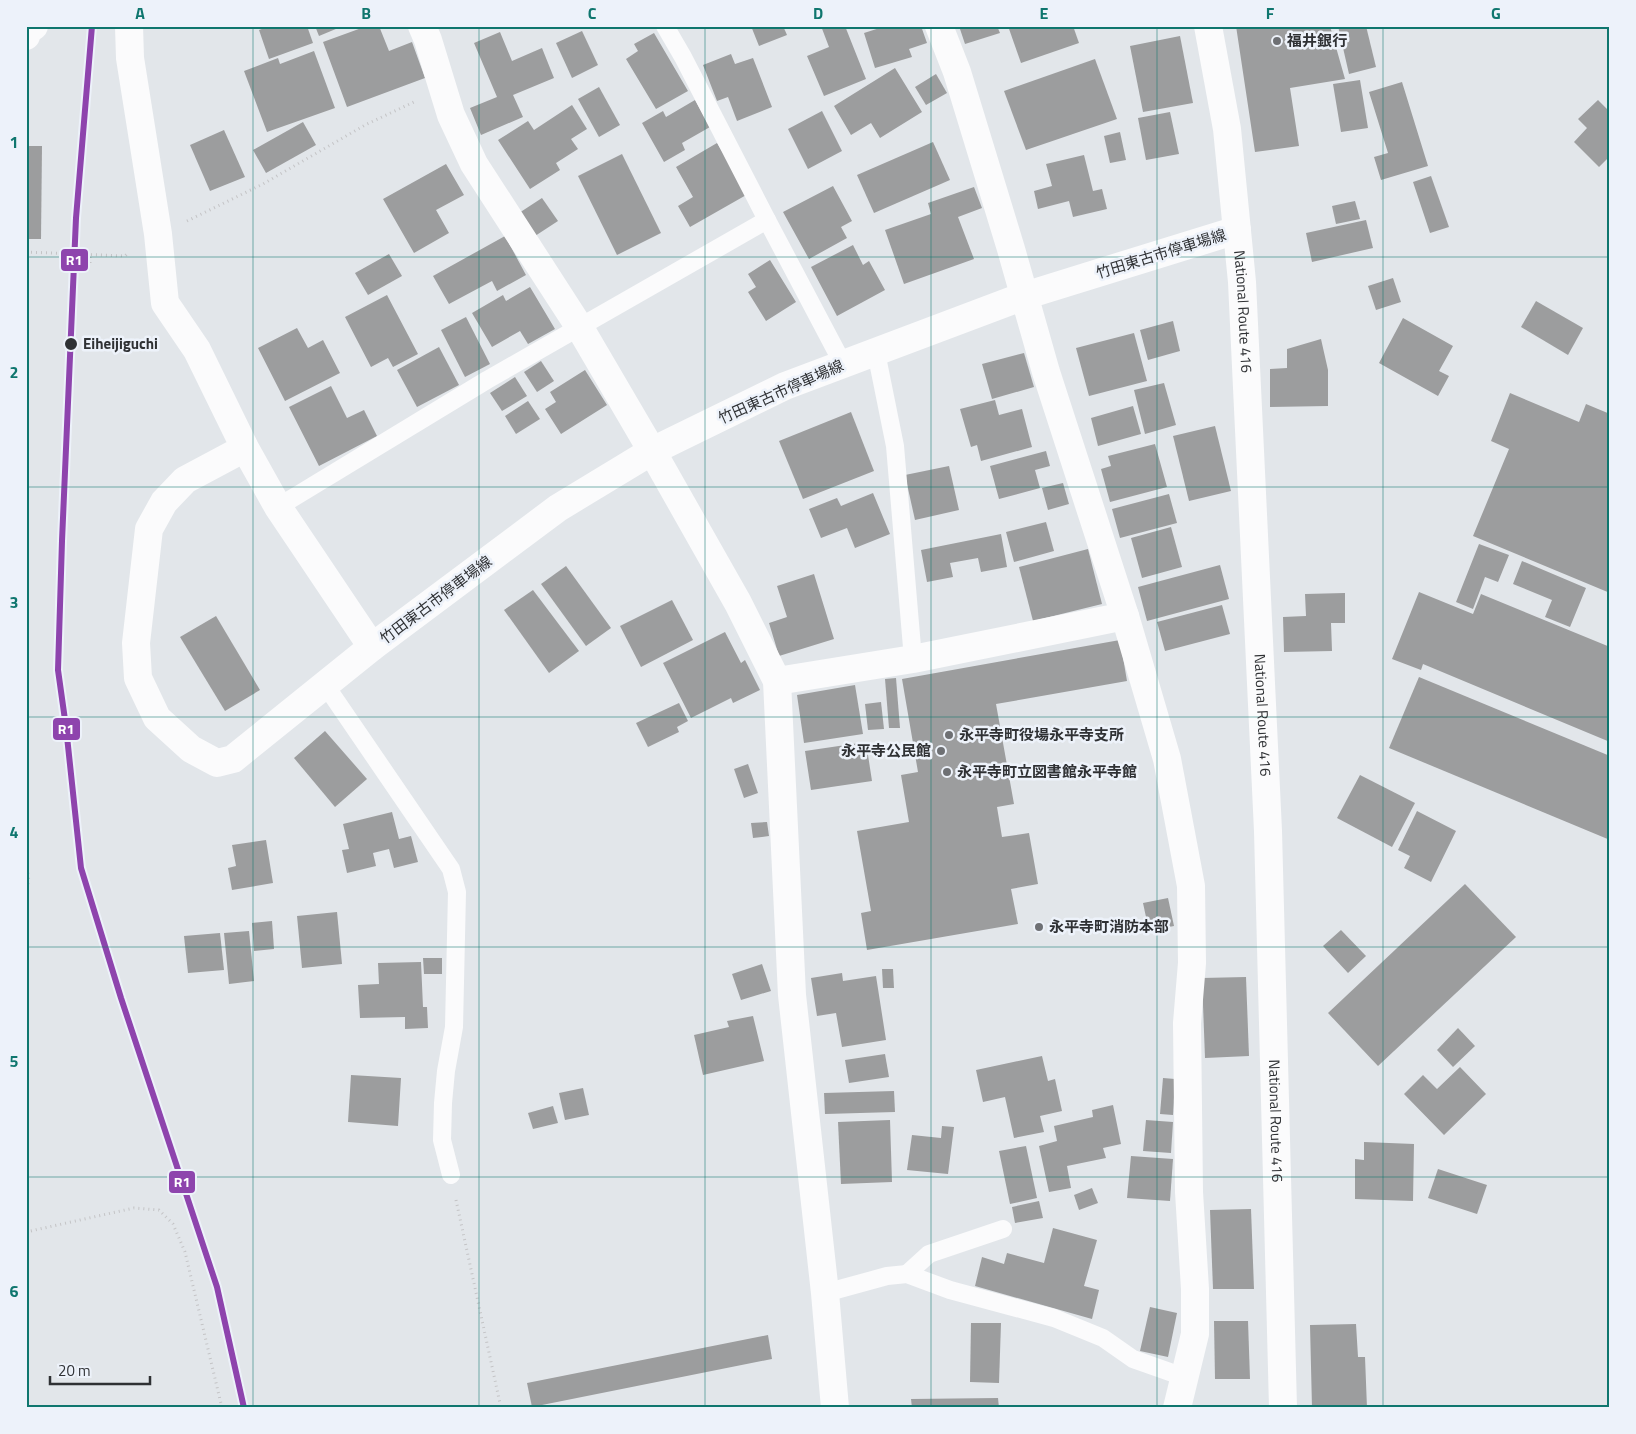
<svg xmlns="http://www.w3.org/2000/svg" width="1636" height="1434" viewBox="0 0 1636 1434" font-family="'Titillium Web','Noto Sans JP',sans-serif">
<rect width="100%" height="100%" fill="#e2e6ea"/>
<g fill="#9c9d9e">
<path d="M270,26H307L313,43L269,59L259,30Z"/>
<path d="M315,26H343L319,36Z"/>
<path d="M367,26H379L389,51L412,42L425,78L347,107L323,42Z"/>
<path d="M751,26H783L787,35L759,46Z"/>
<path d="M821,26H845L866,79L824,96L807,56L829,47Z"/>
<path d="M886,26H921L927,43L909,49L912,57L875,68L864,33Z"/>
<path d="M959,26H997L1000,33L965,44Z"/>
<path d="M1008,26H1073L1079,43L1021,63Z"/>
<path d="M1236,26H1330L1345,79L1290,88L1299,146L1255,152Z"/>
<path d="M1338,26H1366L1376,67L1349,74Z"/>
<path d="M582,31L598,65L572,78L556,43Z"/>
<path d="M500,32L512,61L542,48L554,78L513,95L523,117L481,135L470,108L497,97L474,43Z"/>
<path d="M654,33L688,91L656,109L626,59L638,51L634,44Z"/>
<path d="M1180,36L1193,103L1143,112L1130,46Z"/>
<path d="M314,51L335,108L267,132L244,71L278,58L280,64Z"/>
<path d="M731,54L735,64L753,58L772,107L737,121L728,97L717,101L703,65Z"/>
<path d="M1095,59L1117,119L1026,150L1004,91Z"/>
<path d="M895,68L922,112L880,138L871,123L851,135L834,106Z"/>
<path d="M936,74L947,93L926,105L915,87Z"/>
<path d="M1360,80L1368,128L1341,132L1333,84Z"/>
<path d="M1402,82L1428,166L1381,180L1374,157L1388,153L1369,92Z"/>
<path d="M599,87L620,125L599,137L578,99Z"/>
<path d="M695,100L710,127L682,143L685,150L664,162L642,123L663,111L666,117Z"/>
<path d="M1598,100L1610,112V156L1599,167L1574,142L1587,128L1578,119Z"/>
<path d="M572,105L587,129L571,139L578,149L556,163L560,170L530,189L498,140L528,121L534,130Z"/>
<path d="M822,111L842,151L808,169L788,129Z"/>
<path d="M1170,112L1179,154L1146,160L1138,118Z"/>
<path d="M303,122L316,145L266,173L253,150Z"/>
<path d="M224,130L245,177L210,191L190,145Z"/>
<path d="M1120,132L1126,160L1110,163L1104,136Z"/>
<path d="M933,142L950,180L874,213L857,175Z"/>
<path d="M717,143L748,194L690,227L678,206L693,197L676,167Z"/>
<path d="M26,146H42L41,239H26Z"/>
<path d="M622,154L661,233L617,255L578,176Z"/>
<path d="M1084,155L1093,191L1102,189L1107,209L1073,217L1069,201L1038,209L1034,191L1052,186L1046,164Z"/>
<path d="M446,164L464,195L436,210L449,233L414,253L383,199Z"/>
<path d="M1431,176L1449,227L1430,233L1413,182Z"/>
<path d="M833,186L852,221L841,227L847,238L809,259L783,212Z"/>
<path d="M974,187L982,208L958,217L974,259L904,284L885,230L931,214L928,203Z"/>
<path d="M542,198L558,221L535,236L519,213Z"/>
<path d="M1355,201L1360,219L1336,224L1332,206Z"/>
<path d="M1366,220L1373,248L1312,262L1306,233Z"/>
<path d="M505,236L526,275L497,291L492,281L449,304L433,276Z"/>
<path d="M853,245L863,265L869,261L885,290L837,316L811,267Z"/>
<path d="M389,254L402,276L368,295L355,273Z"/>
<path d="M770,260L796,302L766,321L748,292L756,287L748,274Z"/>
<path d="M1393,278L1401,302L1376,310L1368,286Z"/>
<path d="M530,287L555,329L528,344L520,331L492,347L472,313L503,295L506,301Z"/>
<path d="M387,295L418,354L393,367L388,358L371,367L345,317Z"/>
<path d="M1536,301L1583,328L1568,355L1521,327Z"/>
<path d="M466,317L490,364L465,377L441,330Z"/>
<path d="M1403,318L1453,346L1439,371L1449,376L1438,396L1379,363Z"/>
<path d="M1173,321L1180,351L1148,360L1140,330Z"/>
<path d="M297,328L308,348L323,340L340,373L285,401L258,348Z"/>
<path d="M1134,333L1147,381L1089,396L1076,348Z"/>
<path d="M1321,339L1328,370V406L1270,407V369L1287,368V349Z"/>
<path d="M439,347L459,385L417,407L397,370Z"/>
<path d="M1024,353L1034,387L992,399L982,364Z"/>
<path d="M541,361L554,381L537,392L524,372Z"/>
<path d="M585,370L607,405L561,434L545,409L556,402L550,392Z"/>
<path d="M515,377L527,396L502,411L490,393Z"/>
<path d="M1164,383L1176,425L1145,434L1134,390Z"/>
<path d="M331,386L347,418L364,410L377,436L319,466L289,407Z"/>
<path d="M1510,393L1579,422L1586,404L1610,414V593L1473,536L1509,449L1491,441Z"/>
<path d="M995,400L999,415L1022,409L1032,447L981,461L977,445L971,447L960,409Z"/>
<path d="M528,401L540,419L516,434L505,416Z"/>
<path d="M1133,406L1141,434L1098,446L1091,418Z"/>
<path d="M851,412L874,471L803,499L779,441Z"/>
<path d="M1215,426L1231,491L1189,501L1173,436Z"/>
<path d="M1155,444L1167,487L1110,502L1101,469L1111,466L1108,456Z"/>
<path d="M1046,451L1050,466L1035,470L1040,488L999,499L990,466Z"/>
<path d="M949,466L959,510L915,520L905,475Z"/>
<path d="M1063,483L1069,504L1048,510L1042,488Z"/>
<path d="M873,493L890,534L855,548L847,528L821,538L809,509L837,498L841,506Z"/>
<path d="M1169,494L1177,523L1120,538L1112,509Z"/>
<path d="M1046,522L1054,551L1014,562L1006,532Z"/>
<path d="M1171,527L1182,567L1142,578L1131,538Z"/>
<path d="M1001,534L1007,567L981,572L978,558L950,563L953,577L927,582L921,550Z"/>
<path d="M1479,544L1509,555L1498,582L1485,577L1473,609L1456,602Z"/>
<path d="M1088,549L1102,604L1033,621L1019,567Z"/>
<path d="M1522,561L1586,588L1570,627L1545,617L1552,600L1513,584Z"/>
<path d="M1220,565L1229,599L1147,621L1138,587Z"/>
<path d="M566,566L611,628L586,646L541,584Z"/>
<path d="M814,574L834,639L779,656L769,623L787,617L777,586Z"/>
<path d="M533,590L579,651L549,673L504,610Z"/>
<path d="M1419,592L1473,614L1481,594L1610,647V742L1423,664L1421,670L1392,659Z"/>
<path d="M1345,593V623H1331L1332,651L1284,652L1283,617L1306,616L1305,594Z"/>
<path d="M672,600L693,640L641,667L620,626Z"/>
<path d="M1222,605L1230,634L1165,651L1157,622Z"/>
<path d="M216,616L260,690L225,711L180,637Z"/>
<path d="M725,632L741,663L745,660L760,690L733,703L731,698L691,718L663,663Z"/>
<path d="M1120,640L1127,681L996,704L1014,804L997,807L1002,837L1029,833L1038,884L1011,889L1018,924L867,950L861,913L871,911L857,831L909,822L901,775L918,772L902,679Z"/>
<path d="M1419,677L1610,756V840L1389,748Z"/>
<path d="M896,678L900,728H889L885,679Z"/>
<path d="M855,685L863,734L804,743L797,695Z"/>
<path d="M881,702L884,729L868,730L865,704Z"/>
<path d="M679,703L688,721L677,727L679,732L648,747L636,723Z"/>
<path d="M325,731L367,779L335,807L294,758Z"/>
<path d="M866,742L872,781L811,790L805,751Z"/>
<path d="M748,764L758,793L744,798L734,769Z"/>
<path d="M1360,775L1415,803L1392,847L1337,818Z"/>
<path d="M1417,811L1456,831L1431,882L1404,868L1410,856L1398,850Z"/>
<path d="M392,812L399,839L411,836L418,862L394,868L389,849L373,853L376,866L347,873L342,850L349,849L343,824Z"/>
<path d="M767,822L769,836L753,838L751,823Z"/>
<path d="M266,840L273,883L232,890L228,868L236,866L232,845Z"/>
<path d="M1465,884L1516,937L1378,1066L1328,1013Z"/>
<path d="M1168,898L1174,926L1149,931L1143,903Z"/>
<path d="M337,912L342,964L302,968L297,916Z"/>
<path d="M272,921L274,949L254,951L252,923Z"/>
<path d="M1341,930L1366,956L1348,973L1323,946Z"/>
<path d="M249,931L254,981L229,984L224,933Z"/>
<path d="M220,933L224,970L188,973L184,936Z"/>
<path d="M423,958H442V974H424Z"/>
<path d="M421,962L423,1007H427L428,1028L405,1029V1017L360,1018L358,985L379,984L378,963Z"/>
<path d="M762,964L771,991L741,1000L732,974Z"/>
<path d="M882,969H893L894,988H883Z"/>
<path d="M842,973L843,981L876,976L886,1040L842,1047L836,1013L817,1016L811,978Z"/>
<path d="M1246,977L1249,1056L1205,1058L1202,978Z"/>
<path d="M753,1016L764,1061L703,1075L694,1035L729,1027L727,1021Z"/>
<path d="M1458,1028L1475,1046L1453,1067L1437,1050Z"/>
<path d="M885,1054L889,1077L849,1083L845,1060Z"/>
<path d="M1042,1056L1048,1081L1055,1079L1062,1111L1040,1116L1044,1132L1014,1138L1005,1097L983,1102L976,1070Z"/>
<path d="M1460,1067L1486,1094L1444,1135L1404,1094L1423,1075L1437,1089Z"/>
<path d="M351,1075L401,1078L398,1126L348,1122Z"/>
<path d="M1163,1078L1175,1079L1173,1115L1160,1114Z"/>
<path d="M583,1088L589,1115L565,1120L559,1093Z"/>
<path d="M894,1091L895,1112L825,1114L824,1093Z"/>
<path d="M1113,1105L1121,1144L1103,1148L1106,1158L1067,1166L1071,1188L1049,1192L1039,1146L1057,1141L1054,1126L1093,1117L1092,1110Z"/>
<path d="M553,1106L558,1123L533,1129L528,1113Z"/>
<path d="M890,1120L892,1182L841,1184L838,1122Z"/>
<path d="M1146,1120L1173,1122L1171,1153L1143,1151Z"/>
<path d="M942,1126L954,1127L948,1174L907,1170L912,1135L941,1138Z"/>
<path d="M1364,1142L1414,1144L1413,1201L1355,1199V1159L1364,1160Z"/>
<path d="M1026,1146L1037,1198L1010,1204L999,1151Z"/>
<path d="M1131,1156L1173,1159L1170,1201L1127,1198Z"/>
<path d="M1438,1169L1487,1185L1477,1214L1428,1198Z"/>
<path d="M1092,1188L1098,1203L1079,1210L1074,1195Z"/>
<path d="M1039,1201L1043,1218L1015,1223L1012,1207Z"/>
<path d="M1251,1209L1254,1289H1213L1210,1210Z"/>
<path d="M1053,1228L1097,1240L1084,1286L1099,1290L1092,1319L975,1286L982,1257L1004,1264L1007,1253L1044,1263Z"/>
<path d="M1150,1307L1177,1313L1168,1357L1140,1351Z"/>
<path d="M1214,1321H1248L1250,1379H1215Z"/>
<path d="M971,1323H1001L999,1383L970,1382Z"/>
<path d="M1356,1324L1358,1357H1365L1367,1408H1312L1310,1325Z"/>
<path d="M768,1335L772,1359L532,1407L527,1383Z"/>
<path d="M998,1398L999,1408H912L911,1399Z"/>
</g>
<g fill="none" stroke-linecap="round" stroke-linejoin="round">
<g stroke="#c4c4c6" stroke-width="3" stroke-dasharray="1 4" stroke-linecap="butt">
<path d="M187,221L263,184L365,125L414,102"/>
<path d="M26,252L125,256L129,252"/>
<path d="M90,263V254"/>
<path d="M26,858L29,882L26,886"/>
<path d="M456,1200L501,1408"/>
<path d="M26,1232L134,1208L159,1210L173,1224L185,1252L222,1408"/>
</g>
<g stroke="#fbfbfc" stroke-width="18">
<path d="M665,26L683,57L767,220L843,364"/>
<path d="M876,352L895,446L913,659"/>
<path d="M278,507L487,380L767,220"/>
<path d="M326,686L451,869L457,892L454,1027L446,1071L443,1103L442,1140L451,1175"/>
<path d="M907,1274L929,1254L1003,1229"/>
<path d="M825,1293L887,1276L907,1274L950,1290L1054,1318L1103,1338L1133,1359L1184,1377"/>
</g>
<g stroke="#fbfbfc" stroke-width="28">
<path d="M129,26L130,58L158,234L165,303L197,350L245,448L278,507L372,647L233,759L217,763L191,749L157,718L138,678L136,643L149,529L164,502L185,480L245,448"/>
<path d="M422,26L428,40L451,115L474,164L580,328L652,451L738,603L777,681L792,995L825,1293L835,1408"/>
<path d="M939,26L957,72L1011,249L1046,372L1125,616L1167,759L1191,886L1192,963L1187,1023L1189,1192L1195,1289V1334L1177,1408"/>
<path d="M26,36L28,30L34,26"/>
<path d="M777,681L913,659L1125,616"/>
</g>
<path stroke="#fbfbfc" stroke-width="28" d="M372,647L558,508L652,451L785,386L1024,296L1237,230"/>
<path stroke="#fbfbfc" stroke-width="28" id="s1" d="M1208,26L1227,129L1242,282L1268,831L1283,1408"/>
<g stroke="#edf2fa" stroke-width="10">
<path id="rail-1" d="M92,26L76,218L62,541L58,670L66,727L81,868L121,998L217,1287L244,1408"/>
</g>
<use href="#rail-1" stroke="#8e44ad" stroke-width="6"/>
</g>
<path fill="none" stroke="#0f766e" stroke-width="1" stroke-opacity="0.55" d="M253,26V1408M479,26V1408M705,26V1408M931,26V1408M1157,26V1408M1383,26V1408M26,257H1610M26,487H1610M26,717H1610M26,947H1610M26,1177H1610"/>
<g fill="#6e7074" stroke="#edf2fa" stroke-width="2">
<circle cx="1277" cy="41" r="5"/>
<circle cx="949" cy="735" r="5"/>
<circle cx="941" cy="751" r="5"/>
<circle cx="947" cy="772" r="5"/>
<circle cx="1039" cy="927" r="5"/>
</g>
<circle fill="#2f3134" stroke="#edf2fa" stroke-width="2" cx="71" cy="344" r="7"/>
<g text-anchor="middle" stroke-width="5" stroke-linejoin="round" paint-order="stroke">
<g font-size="15" font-weight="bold" fill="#2f3134" stroke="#edf2fa" text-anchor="start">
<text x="1287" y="46">福井銀行</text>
<text x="959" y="740">永平寺町役場永平寺支所</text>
<text x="931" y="756" text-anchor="end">永平寺公民館</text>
<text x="957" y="777">永平寺町立図書館永平寺館</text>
<text x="1049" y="932">永平寺町消防本部</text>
</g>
<g font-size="15" fill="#2f3134" stroke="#edf2fa">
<text transform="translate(1161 254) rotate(-17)" y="5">竹田東古市停車場線</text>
<text dy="5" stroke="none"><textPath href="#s1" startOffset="288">National Route 416</textPath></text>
<text transform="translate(781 392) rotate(-24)" y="5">竹田東古市停車場線</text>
<text transform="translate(436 600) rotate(-37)" y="5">竹田東古市停車場線</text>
<text dy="5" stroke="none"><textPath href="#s1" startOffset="692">National Route 416</textPath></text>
<text dy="5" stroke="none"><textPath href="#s1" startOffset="1098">National Route 416</textPath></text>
</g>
<g font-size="15" font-weight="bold" fill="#2f3134" stroke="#edf2fa" text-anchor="start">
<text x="83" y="349">Eiheijiguchi</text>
</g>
</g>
<g stroke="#edf2fa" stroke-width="2">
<rect x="60" y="248" width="29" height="24" rx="5" fill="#8e44ad"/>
<rect x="52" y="717" width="29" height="24" rx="5" fill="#8e44ad"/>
<rect x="168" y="1170" width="28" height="24" rx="5" fill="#8e44ad"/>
</g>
<g font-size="14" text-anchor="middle" font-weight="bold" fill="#fff">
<text x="74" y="265">R1</text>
<text x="66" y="734">R1</text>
<text x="182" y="1187">R1</text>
</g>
<rect width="1636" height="1434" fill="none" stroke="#edf2fa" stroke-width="55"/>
<path d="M50 1376v8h100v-8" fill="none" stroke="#2f3134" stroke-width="2.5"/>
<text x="58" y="1376" font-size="15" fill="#2f3134" stroke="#edf2fa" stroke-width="4" paint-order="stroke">20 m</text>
<rect x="28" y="28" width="1580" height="1378" fill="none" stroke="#0f766e" stroke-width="2"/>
<g font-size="16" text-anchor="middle" font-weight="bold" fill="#0f766e">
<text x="140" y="19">A</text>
<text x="366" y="19">B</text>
<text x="592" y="19">C</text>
<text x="818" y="19">D</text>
<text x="1044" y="19">E</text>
<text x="1270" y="19">F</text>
<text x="1496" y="19">G</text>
<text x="14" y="148">1</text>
<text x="14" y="378">2</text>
<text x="14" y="608">3</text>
<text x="14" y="838">4</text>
<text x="14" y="1067">5</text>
<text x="14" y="1297">6</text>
</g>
</svg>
